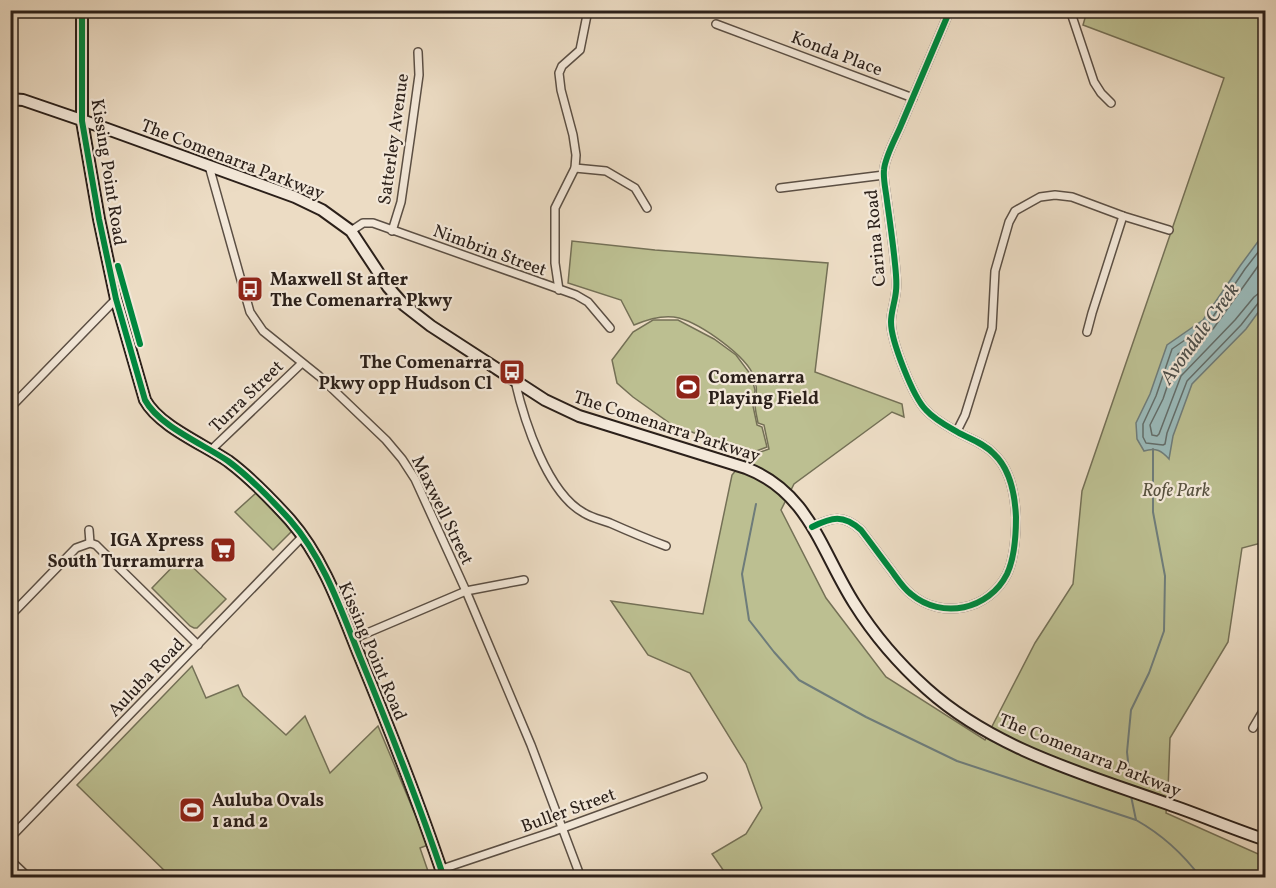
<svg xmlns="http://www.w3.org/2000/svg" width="1276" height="888" viewBox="0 0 1276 888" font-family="Vollkorn,serif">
<rect width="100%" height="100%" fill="#ecdcc4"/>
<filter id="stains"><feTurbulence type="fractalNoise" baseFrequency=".00333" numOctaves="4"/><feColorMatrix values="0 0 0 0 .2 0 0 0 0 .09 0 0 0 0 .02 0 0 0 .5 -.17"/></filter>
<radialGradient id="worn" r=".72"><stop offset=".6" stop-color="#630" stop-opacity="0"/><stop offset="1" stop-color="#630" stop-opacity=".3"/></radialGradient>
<g fill="#bcbf91" stroke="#747056" stroke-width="1.5">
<path d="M1087,11H1265V542L1242,548L1228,642L1170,738L1168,790L1166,813L1265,857V877H728L712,854L746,834L762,808L746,764L690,673L648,655L611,601L703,614L732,475L747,457L769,449L764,425L758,423C757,417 755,410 755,404C756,394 758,387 754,377C747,356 701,324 679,318C664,314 648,319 634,325L621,300L568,283L572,241L655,250L828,263L815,372L902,404L904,417L892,412L794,484L781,510L826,598L886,677L985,740L1035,643L1073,584L1082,491L1224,78L1083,25Z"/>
<path d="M653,320H678L714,339L736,355L751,375L755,390L753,406L757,425L762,427L767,447L746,455L736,449L671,424L633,397L617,383L612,360L633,332Z"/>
<path d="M256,493L292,531L273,550L235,512Z"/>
<path d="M182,557L226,599L197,628H194L190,626L152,588Z"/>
<path d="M192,666L206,698L238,685L243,696L286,735L305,716L330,773L378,726L428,845L420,848L430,877H171L77,785Z"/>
</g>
<path fill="#9ababa" stroke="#6e7c7a" stroke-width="1.5" d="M1265,232V303L1246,329L1192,384L1173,436L1169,459C1162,451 1156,447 1144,451L1137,439L1136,423L1150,394L1167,345L1203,320L1240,266Z"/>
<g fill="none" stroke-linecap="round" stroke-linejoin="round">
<g stroke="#626d6a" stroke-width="1.5">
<path d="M1266,242L1245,269L1208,324L1172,349L1156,396L1143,424V437L1146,443L1163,445L1165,444L1167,433L1187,381L1241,325L1259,302L1266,300"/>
<path d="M1266,255L1213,329L1178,354L1163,399L1150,425L1152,435L1157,436L1159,434L1181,376L1235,320L1254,297L1259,293L1266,292"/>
</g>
<g stroke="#6e7c7a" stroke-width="2">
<path d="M756,504L742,574L749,620L774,652L799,680L866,717L957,761L1136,820"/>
<path d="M1129,770L1127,752L1131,710L1149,673L1164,631L1165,576L1153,512V449"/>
<path d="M1131,796L1136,820C1161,834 1184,855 1201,878"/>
</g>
<g stroke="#5b4f44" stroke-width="10">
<g id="street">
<path d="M1070,10L1094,82L1101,93L1111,103"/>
<path d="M716,24L913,98"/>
<path d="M209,166L250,312L263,331L319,376L386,440L402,459L415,479L466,591L531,745L581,878"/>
<path d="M575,168L606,171L635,188L647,208"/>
<path d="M780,188L884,175"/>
<path d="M351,231L363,223H373L576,295L588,302L610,328"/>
<path d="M392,231L401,202L411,133L419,75L418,52"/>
<path d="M559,290L555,263V208L575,168L576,155L573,135L561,90L559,73L562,66L580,50L588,10"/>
<path d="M1087,332L1092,313L1123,216"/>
<path d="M515,381C524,420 547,493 584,513C592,518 602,520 610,523C628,531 647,539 666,546"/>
<path d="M10,408L116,299"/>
<path d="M957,431L965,415L992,328L995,271L1009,222L1015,211L1040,197L1055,195L1072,197L1123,216L1169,230"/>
<path d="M211,450L302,363"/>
<path d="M812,527C832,517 843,514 861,530C871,543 881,557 891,570C897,578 903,588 911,594C942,620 989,610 1007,574C1015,557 1016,535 1016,517C1015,495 1010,469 994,454C985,444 971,439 959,433C947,426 935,420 926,410C913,397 891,341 891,322C891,312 895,302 896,291C897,282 896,273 895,264C893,243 890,222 887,201C886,191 883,180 884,170C885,156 897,136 902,123C918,86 934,48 950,10"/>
<path d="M89,530L90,543"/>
<path d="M10,616L76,548L90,543L96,545L101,550L198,645"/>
<path d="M353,639L466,591L524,580"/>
<path d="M1253,728L1266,706"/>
<path d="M10,838L303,536"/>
<path d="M10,860L29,878"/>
<path d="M442,869L552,832L703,777"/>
</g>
</g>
<g stroke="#2b201a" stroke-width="14">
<g id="secondary">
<path d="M82,10V121L99,219L116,299L145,400C159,426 203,444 228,461C251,478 271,499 290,520C324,559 341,610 360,657C390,730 419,803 444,878"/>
<path d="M10,99L23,100L99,126L295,197L322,210L351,231L388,287L404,305L431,326L545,400L579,416L746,468C809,492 821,551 854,603C874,635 899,664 927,689C994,749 1084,774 1168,804C1200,815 1233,829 1266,840"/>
</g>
</g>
<use href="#street" stroke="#f3e8d9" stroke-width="7"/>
<use href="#secondary" stroke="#f3e8d9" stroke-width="10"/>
<g stroke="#f3e8d9" stroke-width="10">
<g id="cycleway">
<path d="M82,10V121L99,219L116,299L145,400C159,426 203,444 228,461C251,478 271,499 290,520C324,559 341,610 360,657C390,730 419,803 444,878"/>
<path d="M118,266L140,344"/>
<path d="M812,527C832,517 843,514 861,530C871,543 881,557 891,570C897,578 903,588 911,594C942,620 989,610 1007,574C1015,557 1016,535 1016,517C1015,495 1010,469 994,454C985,444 971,439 959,433C947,426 935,420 926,410C913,397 891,341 891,322C891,312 895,302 896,291C897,282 896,273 895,264C893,243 890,222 887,201C886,191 883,180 884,170C885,156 897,136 902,123C918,86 934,48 950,10"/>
</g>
</g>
<use href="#cycleway" stroke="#00873e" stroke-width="6"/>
</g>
<defs>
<g id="bus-square" transform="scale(1.35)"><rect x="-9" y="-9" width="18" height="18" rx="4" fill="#8f2418" stroke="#f3e8d9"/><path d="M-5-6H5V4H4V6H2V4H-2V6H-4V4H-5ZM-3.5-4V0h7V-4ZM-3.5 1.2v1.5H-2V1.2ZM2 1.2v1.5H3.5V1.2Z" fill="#fff"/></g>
<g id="stadium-square" transform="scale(1.35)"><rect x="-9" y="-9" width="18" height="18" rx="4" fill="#8f2418" stroke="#f3e8d9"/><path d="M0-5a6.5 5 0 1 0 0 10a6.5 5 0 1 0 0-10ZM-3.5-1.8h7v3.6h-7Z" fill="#fff"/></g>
<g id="supermarket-square" transform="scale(1.35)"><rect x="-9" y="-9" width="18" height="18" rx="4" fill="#8f2418" stroke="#f3e8d9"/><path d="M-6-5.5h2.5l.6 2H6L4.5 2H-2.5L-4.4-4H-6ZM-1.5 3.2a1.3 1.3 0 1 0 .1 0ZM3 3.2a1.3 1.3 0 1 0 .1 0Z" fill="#fff"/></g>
</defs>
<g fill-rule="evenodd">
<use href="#bus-square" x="250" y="289"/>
<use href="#bus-square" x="512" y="372"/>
<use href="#stadium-square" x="688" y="387"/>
<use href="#supermarket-square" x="223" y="550"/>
<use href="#stadium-square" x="192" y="810"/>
</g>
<g text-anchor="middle" stroke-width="4.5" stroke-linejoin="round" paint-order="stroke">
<g font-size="18" fill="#2b201a" stroke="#f3e8d9">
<text transform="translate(837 53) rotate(21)" y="6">Konda Place</text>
<text transform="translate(393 139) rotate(-82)" y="6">Satterley Avenue</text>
<text transform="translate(233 159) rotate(21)" y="6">The Comenarra Parkway</text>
<text transform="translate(109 172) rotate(81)" y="6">Kissing Point Road</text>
<text transform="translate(875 238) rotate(-95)" y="6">Carina Road</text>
<text transform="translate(490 250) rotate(20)" y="6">Nimbrin Street</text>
<text transform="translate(246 396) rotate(-44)" y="6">Turra Street</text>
<text transform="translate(667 426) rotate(18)" y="6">The Comenarra Parkway</text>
<text transform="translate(443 510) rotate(64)" y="6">Maxwell Street</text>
<text transform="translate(373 651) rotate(67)" y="6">Kissing Point Road</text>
<text transform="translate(146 677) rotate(-46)" y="6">Auluba Road</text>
<text transform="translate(1090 755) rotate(22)" y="6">The Comenarra Parkway</text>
<text transform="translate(568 810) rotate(-20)" y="6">Buller Street</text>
</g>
<g font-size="18" font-weight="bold" fill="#2b201a" stroke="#f3e8d9" text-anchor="start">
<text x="270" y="285">Maxwell St after<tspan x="270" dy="21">The Comenarra Pkwy</tspan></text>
<text x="492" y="368" text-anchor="end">The Comenarra<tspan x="492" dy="21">Pkwy opp Hudson Cl</tspan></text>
<text x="708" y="383">Comenarra<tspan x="708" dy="21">Playing Field</tspan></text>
<text x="204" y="546" text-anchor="end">IGA Xpress<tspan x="204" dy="21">South Turramurra</tspan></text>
<text x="212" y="806">Auluba Ovals<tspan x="212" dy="21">1 and 2</tspan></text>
</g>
<g font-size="18" font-style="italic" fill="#56503e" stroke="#f3e8d9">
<text x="1176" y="496">Rofe Park</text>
</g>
<g font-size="20" font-style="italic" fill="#4c4e4a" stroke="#f3e8d9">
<text transform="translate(1199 333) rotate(-54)" y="7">Avondale Creek</text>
</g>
</g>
<rect width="1276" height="888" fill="none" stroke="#ecdcc4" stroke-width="36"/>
<rect x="12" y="12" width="1252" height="864" fill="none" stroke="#2b201a" stroke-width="3"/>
<rect x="18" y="18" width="1240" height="852" fill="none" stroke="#2b201a" stroke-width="1.5"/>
<rect width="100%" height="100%" filter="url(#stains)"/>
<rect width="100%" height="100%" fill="url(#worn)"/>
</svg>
